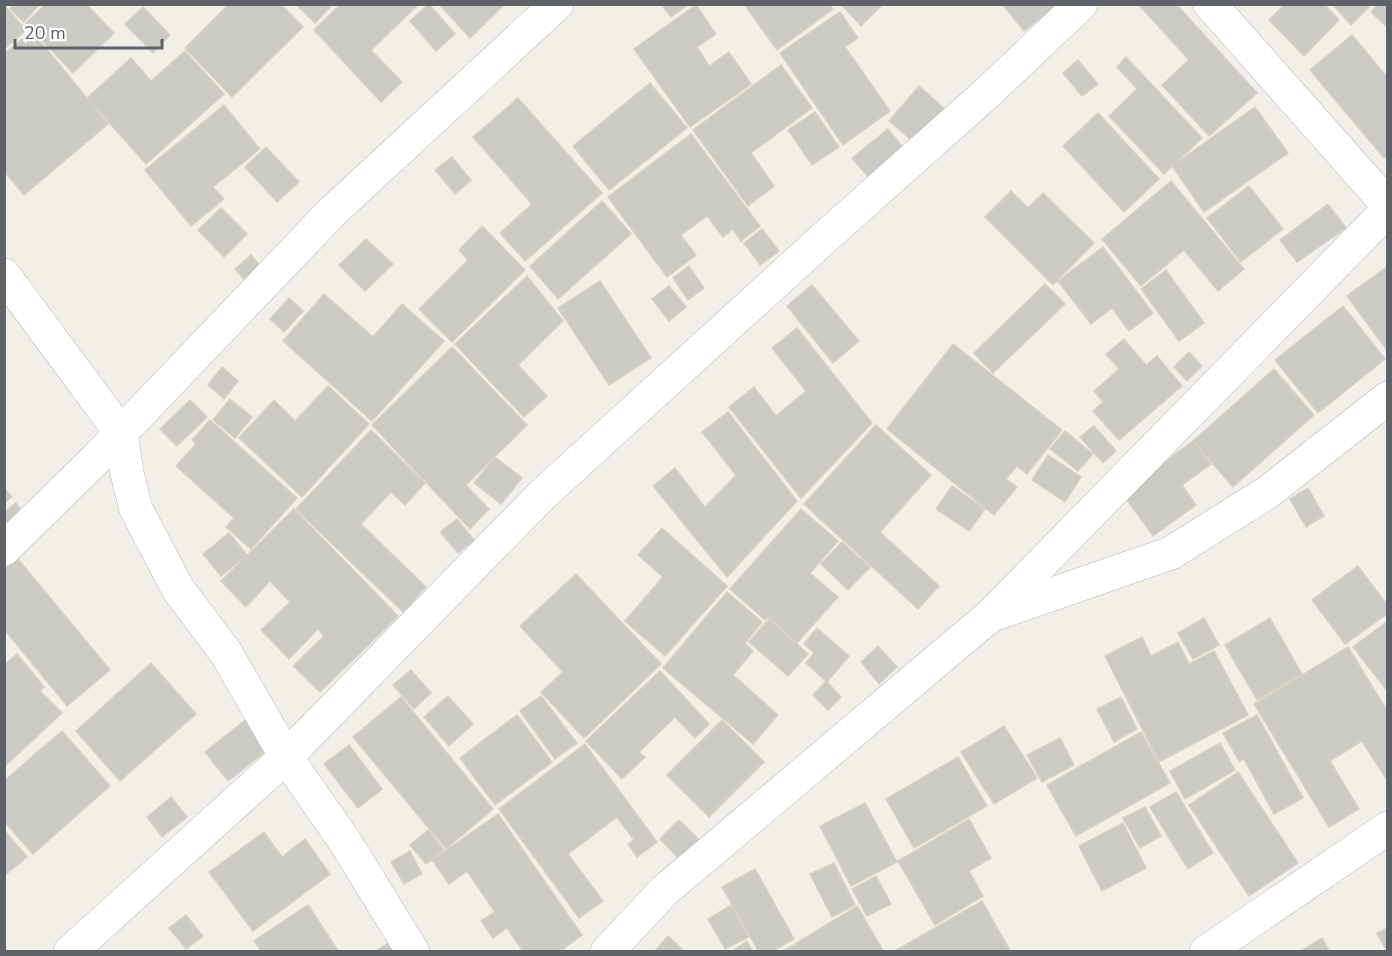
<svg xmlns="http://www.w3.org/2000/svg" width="1392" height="956" viewBox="0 0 1392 956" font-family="'Nunito Sans',sans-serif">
<rect width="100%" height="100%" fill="#f1efe8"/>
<g fill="#cccac5" stroke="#d6d1c6" stroke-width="1.5">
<path d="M14,4H40L24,22L10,9Z"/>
<path d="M46,4H86L114,33L73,73L26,23Z"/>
<path d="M229,4H281L303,27L232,97L185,48Z"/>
<path d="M296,4H333L315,23Z"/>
<path d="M341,4H419L371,50L402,82L381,102L314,30Z"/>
<path d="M429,4L455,34L436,51L410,21Z"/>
<path d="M439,4H505L470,38Z"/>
<path d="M661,4H689L671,17Z"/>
<path d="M744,4H829L833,9L777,50Z"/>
<path d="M841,4H883L861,26Z"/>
<path d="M1002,4H1052L1054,7L1024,31Z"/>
<path d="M1138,4H1176L1257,93L1209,136L1162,85L1189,60Z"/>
<path d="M1285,4H1324L1339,20L1304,56L1269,20Z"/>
<path d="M1332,4H1372L1351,25Z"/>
<path d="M1378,4H1388V28L1371,12Z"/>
<path d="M4,5L26,30L4,49Z"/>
<path d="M696,5L716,34L697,47L709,66L729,52L751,84L690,127L634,49Z"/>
<path d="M143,7L170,35L153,53L125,24Z"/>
<path d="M840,12L858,38L845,47L890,111L843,145L780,53Z"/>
<path d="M32,31L108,124L24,195L4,171V54Z"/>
<path d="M1352,35L1388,78V155L1384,158L1310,70Z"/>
<path d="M185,51L224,94L146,164L87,98L131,58L151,81Z"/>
<path d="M1126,57L1202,138L1164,174L1109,116L1137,89L1117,67Z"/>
<path d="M1078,60L1098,84L1082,96L1063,73Z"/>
<path d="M781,65L812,108L751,153L774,186L748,206L693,130Z"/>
<path d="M650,83L687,128L609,190L573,146Z"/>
<path d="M919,86L945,109L916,144L889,121Z"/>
<path d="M518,98L602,193L525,261L500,233L532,204L473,137Z"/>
<path d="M224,105L260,149L213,187L224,199L191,226L145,170Z"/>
<path d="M1255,107L1288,153L1204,212L1172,166Z"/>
<path d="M815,112L839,147L812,165L788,130Z"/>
<path d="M1098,113L1159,179L1124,212L1063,146Z"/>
<path d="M888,129L905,150L870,179L852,158Z"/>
<path d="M691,134L760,226L741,241L733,229L723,237L707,216L681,235L696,255L667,277L608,197Z"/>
<path d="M266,147L299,182L277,202L245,167Z"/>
<path d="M452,157L471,180L455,194L435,170Z"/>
<path d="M1171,181L1244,269L1218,291L1184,250L1141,286L1102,239Z"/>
<path d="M1249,186L1283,229L1241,262L1207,218Z"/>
<path d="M1011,191L1028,208L1043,193L1094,243L1053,285L985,217Z"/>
<path d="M602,201L631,234L558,299L530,266Z"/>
<path d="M1328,204L1346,228L1297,262L1280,240Z"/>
<path d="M221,208L247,234L224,257L198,230Z"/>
<path d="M482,226L525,270L452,342L419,309L468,260L459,250Z"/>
<path d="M762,229L779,251L760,265L744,243Z"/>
<path d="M366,239L393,264L365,291L339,265Z"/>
<path d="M1103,247L1153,313L1129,331L1112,308L1091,324L1058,281Z"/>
<path d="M251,255L266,273L250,286L235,269Z"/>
<path d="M689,266L704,288L688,300L673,278Z"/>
<path d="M1388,266V352L1347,296Z"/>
<path d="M1166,270L1204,323L1179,341L1141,289Z"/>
<path d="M527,276L563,321L518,365L547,396L524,417L455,344Z"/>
<path d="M600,281L651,358L609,385L558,308Z"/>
<path d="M1045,284L1065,304L993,373L974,353Z"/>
<path d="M812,285L859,341L833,363L787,306Z"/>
<path d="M669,286L686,307L669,321L652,299Z"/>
<path d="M324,294L373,337L402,304L444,341L372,421L283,341Z"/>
<path d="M289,298L303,311L284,332L270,319Z"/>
<path d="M1343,306L1385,359L1318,413L1275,360Z"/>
<path d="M797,328L872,423L801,498L729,407L754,387L776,416L806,391L772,348Z"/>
<path d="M1124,339L1146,365L1157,356L1182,386L1119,440L1093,411L1103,402L1094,391L1119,369L1106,354Z"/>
<path d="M953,344L1062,430L1027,474L1017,466L1006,479L1017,487L994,515L887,429Z"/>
<path d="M452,347L527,425L466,485L489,509L470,529L372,425Z"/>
<path d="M1189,352L1202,366L1187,381L1174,367Z"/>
<path d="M222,367L238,381L224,399L208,385Z"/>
<path d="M1274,369L1314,415L1233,487L1193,441Z"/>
<path d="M328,386L369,424L302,497L239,438L274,400L295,421Z"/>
<path d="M230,399L252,417L235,438L213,420Z"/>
<path d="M190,400L207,417L177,446L160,429Z"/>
<path d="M728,412L797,501L727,577L653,486L675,468L705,507L736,475L702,432Z"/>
<path d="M210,420L297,498L251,549L226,527L234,518L176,466L196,444L192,440Z"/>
<path d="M876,425L931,475L880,532L939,586L918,609L804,504Z"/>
<path d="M1094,426L1116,451L1103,463L1080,437Z"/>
<path d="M371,430L425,483L405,505L391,492L361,524L426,587L403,612L296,509Z"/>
<path d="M1065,431L1093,454L1078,471L1050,449Z"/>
<path d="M1193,441L1211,464L1182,485L1196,505L1153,536L1122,493Z"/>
<path d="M1048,455L1081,477L1065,502L1032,480Z"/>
<path d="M495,457L522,478L501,504L474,483Z"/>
<path d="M952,486L985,509L969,531L936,509Z"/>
<path d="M4,488L12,497L4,503Z"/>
<path d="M1308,488L1324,516L1306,527L1290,499Z"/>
<path d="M16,503L27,518L11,530L4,522V512Z"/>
<path d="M294,509L398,616L320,692L293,666L324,636L318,629L289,659L261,630L290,602L270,581L246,607L221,581Z"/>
<path d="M801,509L838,541L810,573L838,597L797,643L768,617L765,620L730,589Z"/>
<path d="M457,519L474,540L458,553L440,532Z"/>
<path d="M662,528L727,586L665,656L625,621L663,577L638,555Z"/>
<path d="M229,533L247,555L221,576L203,554Z"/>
<path d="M842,542L870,567L848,590L821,564Z"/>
<path d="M18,559L110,670L67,706L4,629V570Z"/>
<path d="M1358,566L1388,606V613L1345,644L1312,600Z"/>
<path d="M576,574L661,664L584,738L541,692L563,672L520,626Z"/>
<path d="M727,592L762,622L745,643L753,651L733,675L778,715L753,744L663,668Z"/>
<path d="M1204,618L1219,645L1193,659L1178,633Z"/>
<path d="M1270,618L1302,674L1257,700L1225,645Z"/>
<path d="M769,619L808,654L788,676L749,642Z"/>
<path d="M1388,621V692L1353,647Z"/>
<path d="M817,628L849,656L827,682L806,663L814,653L804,644Z"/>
<path d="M1142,637L1151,656L1178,642L1189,664L1214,651L1248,715L1159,762L1105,656Z"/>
<path d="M878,646L897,667L879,684L861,662Z"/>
<path d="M1348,647L1388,712V782L1362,741L1330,761L1359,809L1329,827L1254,704Z"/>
<path d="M17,654L44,687L40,691L62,713L4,767V665Z"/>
<path d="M151,663L196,714L120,781L76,731Z"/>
<path d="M411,670L431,693L414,709L393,685Z"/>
<path d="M660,671L709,724L695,738L675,717L639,752L645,757L622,779L586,741Z"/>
<path d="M826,681L841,697L828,710L813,695Z"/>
<path d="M448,696L473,724L449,746L424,717Z"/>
<path d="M541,696L577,743L555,759L520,711Z"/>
<path d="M401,697L493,809L446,849L353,737Z"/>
<path d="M1121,697L1137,729L1114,742L1097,709Z"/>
<path d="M254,713L276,743L228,781L205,752Z"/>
<path d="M517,715L552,762L495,805L460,758Z"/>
<path d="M1257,715L1303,798L1274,814L1244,759L1239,761L1223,733Z"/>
<path d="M722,720L764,762L709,817L667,775Z"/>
<path d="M1004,726L1037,778L994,804L961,752Z"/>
<path d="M62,731L110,786L33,854L4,821V781Z"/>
<path d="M1141,732L1170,783L1076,836L1047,785Z"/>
<path d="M1060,738L1074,765L1042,782L1027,755Z"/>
<path d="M1220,743L1235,770L1185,799L1170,771Z"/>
<path d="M585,744L657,842L637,857L628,844L634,840L617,817L568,854L603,901L579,918L499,809Z"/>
<path d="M349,745L382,789L358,808L324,764Z"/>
<path d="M958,757L987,806L914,848L886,799Z"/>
<path d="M1238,772L1298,863L1249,896L1189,805Z"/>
<path d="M1176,792L1213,853L1188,869L1150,807Z"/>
<path d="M171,797L187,817L162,837L147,817Z"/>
<path d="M865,803L897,862L851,886L820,826Z"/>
<path d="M1145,807L1161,836L1140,848L1123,818Z"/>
<path d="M498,814L582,935L559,952H520L522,950L507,928L493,938L481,921L495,912L467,871L449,884L432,860Z"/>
<path d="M969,819L991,858L969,871L983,896L935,925L898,861Z"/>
<path d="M679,820L700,841L681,861L660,839Z"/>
<path d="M1123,823L1146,868L1102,891L1079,846Z"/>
<path d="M4,830L27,857L4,876Z"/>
<path d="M428,830L444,850L426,864L410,845Z"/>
<path d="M264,832L282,857L305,839L330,874L253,931L209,872Z"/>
<path d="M410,851L422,874L404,884L391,862Z"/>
<path d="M834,863L855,905L832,917L810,874Z"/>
<path d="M755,869L794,939L771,952H759L722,887Z"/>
<path d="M876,876L891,904L867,916L852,889Z"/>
<path d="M982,901L1011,952H893Z"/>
<path d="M308,905L339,952H262L254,941Z"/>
<path d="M731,905L749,937L725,949L708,919Z"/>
<path d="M857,906L884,952H782Z"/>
<path d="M186,915L203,936L186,949L169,928Z"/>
<path d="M1388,928V952H1387L1377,933Z"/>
<path d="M668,936L685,952H654Z"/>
<path d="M1322,938L1330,952H1299Z"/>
<path d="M747,941L753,952H731Z"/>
<path d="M390,942L396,952H374Z"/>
</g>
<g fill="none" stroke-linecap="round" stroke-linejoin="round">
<g stroke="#b5b8bc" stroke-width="34">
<g id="street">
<path d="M1210,4L1388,205"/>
<path d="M4,275L121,433L127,473L136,509L178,589L226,653L286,757L344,840L413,952"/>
<path d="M4,549L98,457L332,212L557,4"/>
<path d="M998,613L1171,553L1268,492L1388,398"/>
<path d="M70,952L286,757L542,495L823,239L987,93L1081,4"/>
<path d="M607,952L664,891L991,615L1388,210"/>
<path d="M1206,952L1388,828"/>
</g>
</g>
<use href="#street" stroke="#fff" stroke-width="33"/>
</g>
<rect width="1392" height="956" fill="none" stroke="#5f6368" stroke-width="12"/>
<path d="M15 39v9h147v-9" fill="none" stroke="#5f6368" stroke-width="3"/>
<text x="24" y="39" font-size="18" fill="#5f6368" stroke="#ffffff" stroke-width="4.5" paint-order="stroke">20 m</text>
</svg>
